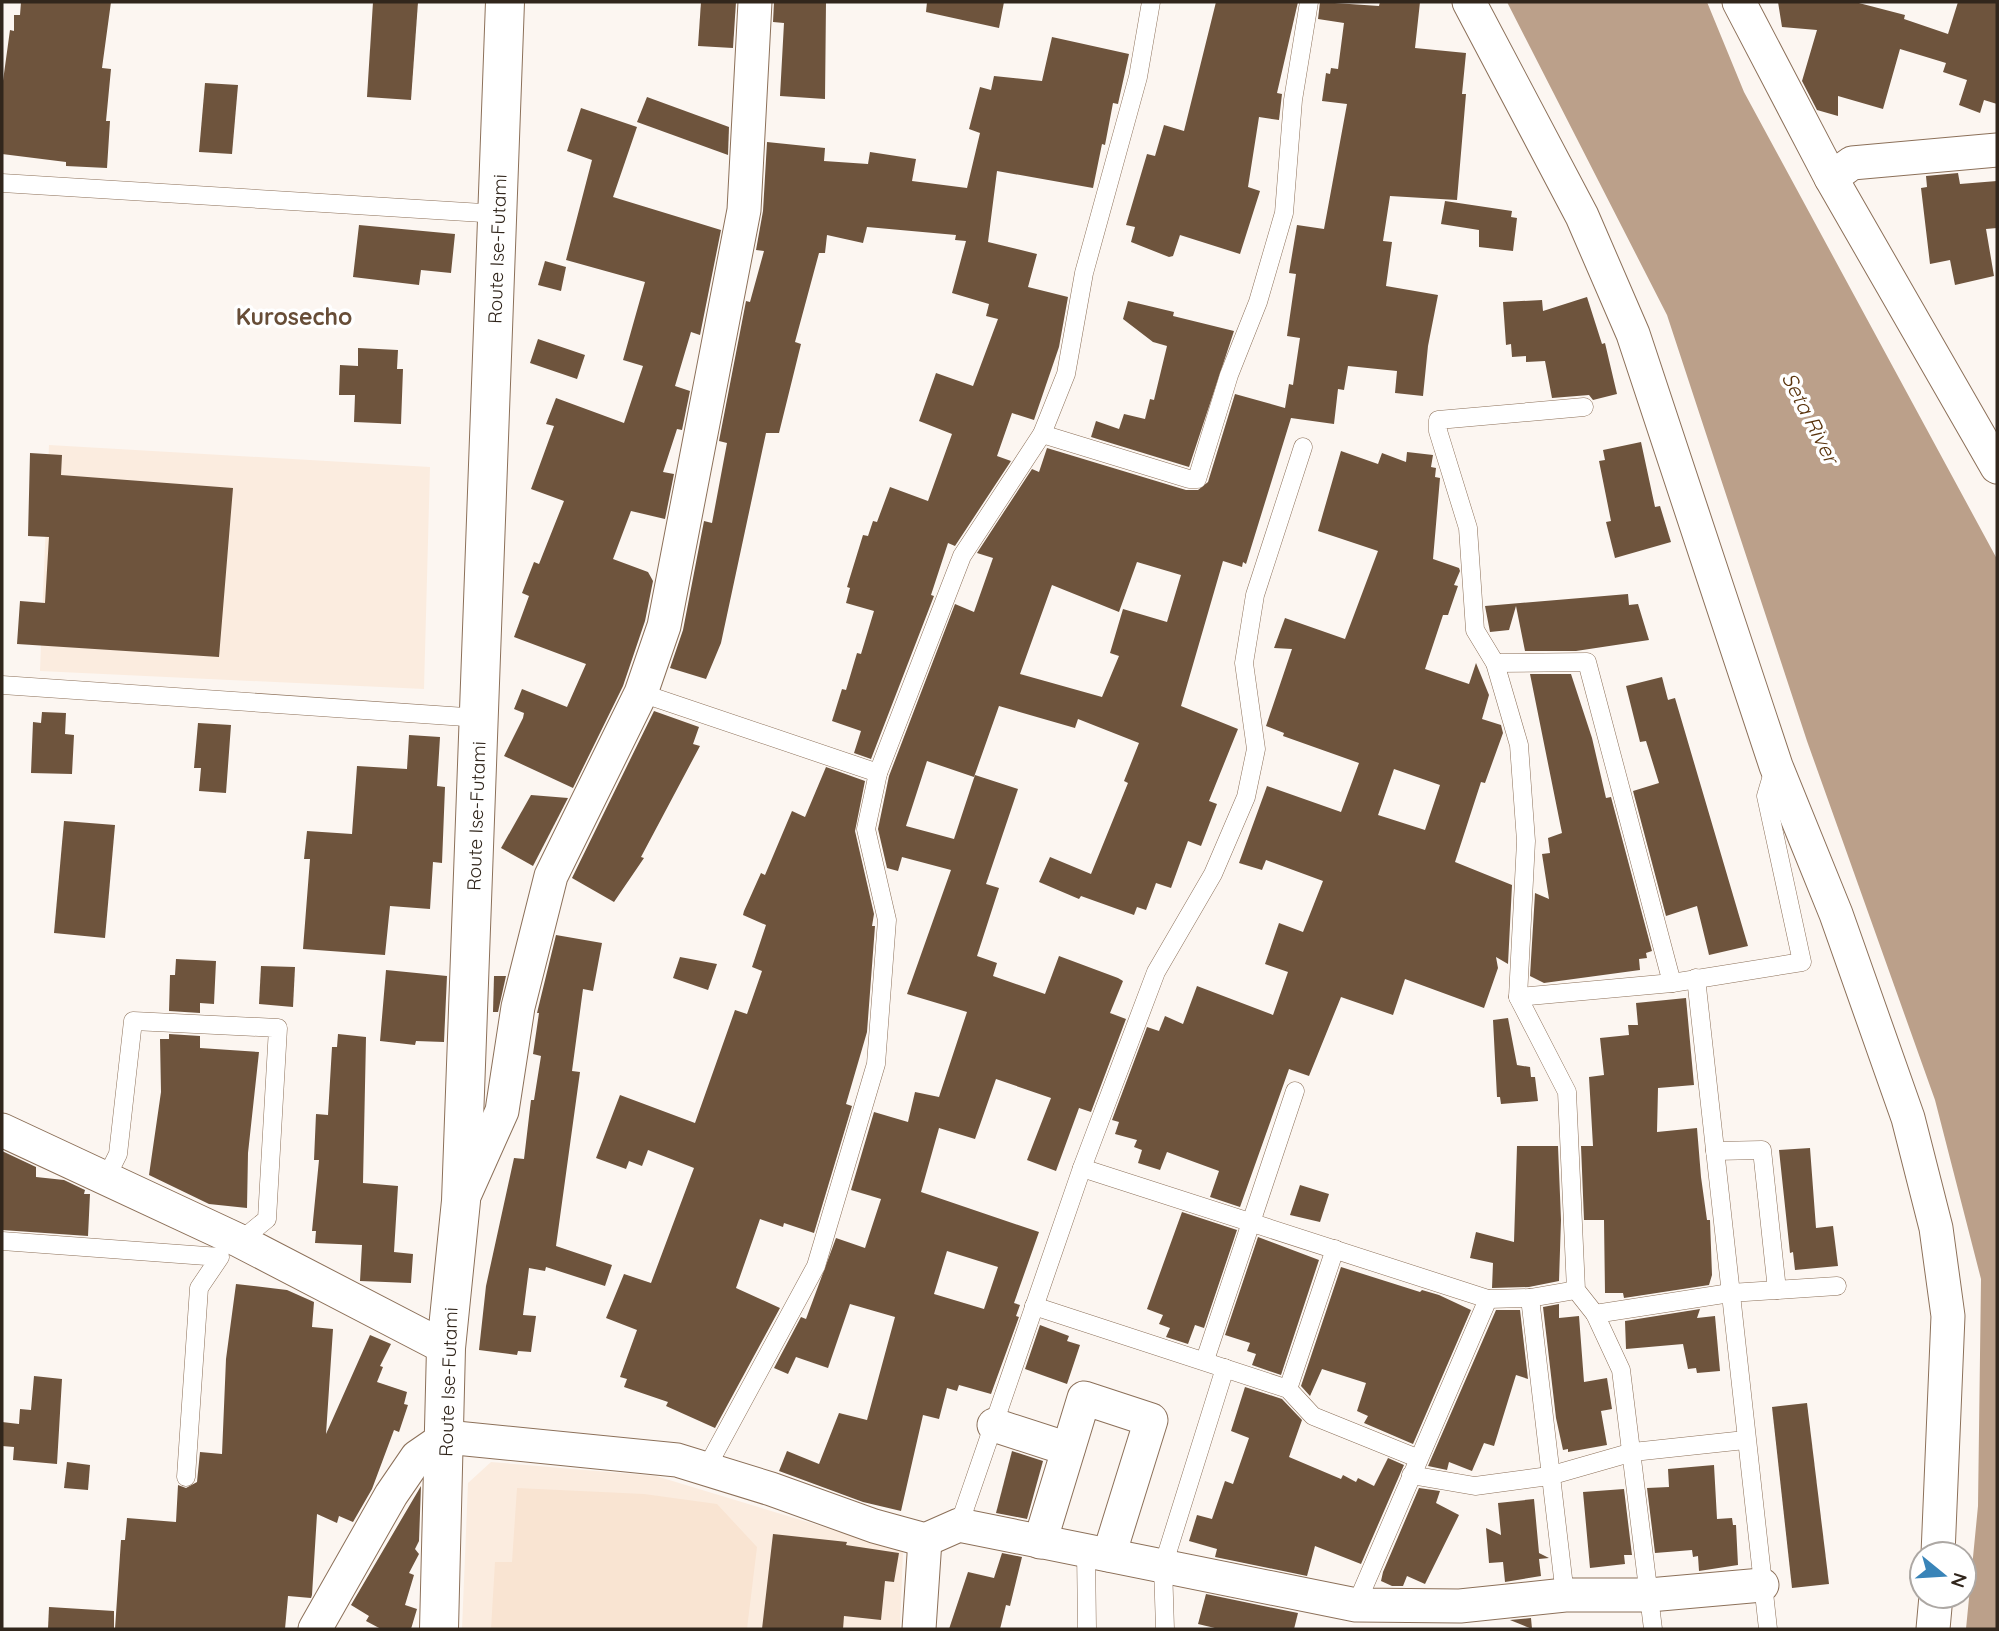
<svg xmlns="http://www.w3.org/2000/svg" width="1999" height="1631" viewBox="0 0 1999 1631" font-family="Quicksand,sans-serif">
<rect width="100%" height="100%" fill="#fcf6f1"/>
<g fill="#fbecdf">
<path d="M49,445L430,467L424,689L40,671Z"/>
<path d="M491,1462L656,1476L903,1551L900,1629H462L468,1483Z"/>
</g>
<path fill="#f9e4d2" d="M517,1488L644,1494L717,1504L757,1547L747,1629H491L495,1562H512Z"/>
<path fill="#bba08a" d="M1507,2H1707L1744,92L1997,559V1629H1966L1978,1506L1981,1279L1935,1100L1807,741L1667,315Z"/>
<g fill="#6e543d" fill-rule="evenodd">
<path d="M21,2H111L102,68L111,69L106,121H110L107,168L66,166V162L2,154V88L10,30L14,31V15H20Z"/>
<path d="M373,2H418L411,100L367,97Z"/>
<path d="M701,2H736L733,48L698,46Z"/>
<path d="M774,2H826L825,99L780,96L784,23L773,22Z"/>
<path d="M927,2H1004L999,28L926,12Z"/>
<path d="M1216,2H1298L1277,93L1282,94L1279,120L1259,117L1248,187L1260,191L1240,254L1180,235L1173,256L1169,257L1131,242L1135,227L1126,225L1147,154L1155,156L1164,125L1184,131Z"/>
<path d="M1320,2L1379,6L1380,2H1420L1415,48L1466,53L1462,94H1466L1457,200L1390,196L1383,241L1392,242L1386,286L1438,295L1428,346L1423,396L1395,393L1397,371L1348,366L1344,390L1338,389L1334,424L1291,418L1246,564L1243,562L1242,567L1223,561L1181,706L1238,729L1209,801L1217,804L1201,846L1188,841L1171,888L1156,883L1146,910L1137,907L1134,915L1081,896L1079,899L1039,882L1050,857L1091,874L1128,783L1124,781L1139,743L1078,719L1075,728L999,706L974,777L927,761L906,826L954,839L975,775L1018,789L986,884L999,888L977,956L997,963L993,976L1045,994L1059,956L1118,978L1123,981L1110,1013L1126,1019L1091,1112L1079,1108L1056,1171L1027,1160L1051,1098L996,1079L975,1139L939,1128L921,1192L1039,1232L1014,1303L1020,1305L1016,1316L1019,1317L991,1394L959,1385L957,1391L947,1388L939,1419L923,1415L901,1511L863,1502L779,1471L787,1451L819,1464L839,1413L867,1420L895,1317L850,1304L828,1368L796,1357L788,1374L774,1368L801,1317L806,1319L836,1238L865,1248L881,1199L851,1190L874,1112L908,1122L915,1092L939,1097L967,1012L907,994L951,870L902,857L898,871L887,868L878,829L889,776L955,604L974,612L993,558L977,553L1032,469L1039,472L1047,448L1186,490H1198L1208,482L1235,394L1285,408L1289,384L1293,385L1300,338L1287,336L1296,274L1289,273L1297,225L1324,229L1347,104L1322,101L1326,73L1330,74L1331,68L1338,69L1344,23L1318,19ZM1137,562L1181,575L1167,622L1123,609L1110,653L1119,656L1102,697L1020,674L1052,585L1119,612ZM947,1251L998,1267L984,1309L934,1294Z"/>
<path d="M1778,2H1855L1905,15L1904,19L1948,34L1958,2H1997V104L1984,100L1980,113L1959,105L1967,80L1943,72L1946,63L1900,49L1883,109L1838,96V116L1817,110L1802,81L1817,30L1782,27Z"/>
<path d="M1052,37L1129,54L1118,104L1113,103L1105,145L1102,144L1093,188L997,171L988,242L1037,254L1028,287L1068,297L1059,347L1034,420L1012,413L997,456L1011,461L955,546L948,543L931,595L934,596L871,759L854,753L861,731L832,721L842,689L846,690L857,653L861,654L874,611L846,603L850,588L847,587L863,535L868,536L873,521L877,522L890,487L928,501L952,434L919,421L936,373L973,386L998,319L986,316L989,304L952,293L966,241L955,240L956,235L867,227L863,243L827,235L825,253H819L795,342L801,344L779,433H766L721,643L706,679L670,668L683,630L704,521L712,523L727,443L719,441L746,301L750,302L764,251L756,250L763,211L767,142L825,148L824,161L868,164L870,152L916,159L912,181L967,188L980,133L969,129L980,87L991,90L994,76L1042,81Z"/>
<path d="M205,83L238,85L232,154L199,152Z"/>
<path d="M647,97L729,127L728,155L637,122Z"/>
<path d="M581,108L637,127L613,197L721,230L700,335L691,332L675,386L690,391L682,430L677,429L663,472L674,474L665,519L631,511L613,559L648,572L653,581L645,621L623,686L573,788L504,756L523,718L524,713L514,709L522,689L567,707L586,664L514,637L529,596L522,593L534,562L539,564L564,501L531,489L554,426L546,424L556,398L624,423L643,366L623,360L645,282L566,260L592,160L567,151Z"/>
<path d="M1958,173L1960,184L1997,181V228L1986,229L1994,276L1955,285L1950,260L1930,264L1921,188L1927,187L1926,176Z"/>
<path d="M1445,201L1512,211L1511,217L1517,218L1513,251L1479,247V230L1441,224Z"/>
<path d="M359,225L455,234L451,273L421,270L419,285L353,277Z"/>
<path d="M545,261L566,267L561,291L538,285Z"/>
<path d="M1587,297L1602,344L1605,343L1617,394L1593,400L1589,395L1552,398L1545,361L1526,362V356L1512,357L1511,344L1506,345L1503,302L1542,300L1543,311Z"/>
<path d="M1128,301L1174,312L1173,316L1234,331L1189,467L1091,437L1096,421L1119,429L1124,414L1145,419L1150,399L1154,400L1167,346L1153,342L1123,319Z"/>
<path d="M538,339L585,355L577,379L530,363Z"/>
<path d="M358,348L398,350L397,369H403L401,424L354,422L355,395H339L340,365L358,366Z"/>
<path d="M1641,442L1655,507L1660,506L1671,542L1615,558L1606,522L1611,521L1599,461L1605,460L1603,450Z"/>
<path d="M1341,451L1378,464L1382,453L1406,462L1407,452L1433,455L1431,467L1436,468L1435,477L1440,478L1433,559L1459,568L1460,571L1454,585L1458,586L1448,615H1443L1425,669L1469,684L1476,663L1489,695L1482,719L1501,725L1503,733L1485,783L1481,782L1455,862L1512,885L1508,964L1496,957L1498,968L1484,1008L1405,979L1393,1015L1341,997L1309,1076L1289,1069L1240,1207L1210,1197L1219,1171L1167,1152L1160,1170L1138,1163L1142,1150L1134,1147L1137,1140L1115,1134L1119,1122L1112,1120L1147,1027L1159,1031L1165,1016L1183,1024L1197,986L1273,1015L1288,972L1265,964L1279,923L1303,932L1323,881L1266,860L1262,870L1239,863L1267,786L1341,812L1359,763L1283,736L1284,733L1266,726L1292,649L1274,648L1285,618L1345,639L1378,551L1318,531ZM1394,769L1440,785L1425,830L1378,815Z"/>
<path d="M30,453L62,455L61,475L233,488L219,657L17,644L20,601L45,603L49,537L28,536Z"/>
<path d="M1628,594L1629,605L1638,604L1649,640L1576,651H1525L1516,606L1509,630L1490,632L1485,606Z"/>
<path d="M1530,674H1571L1592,738L1606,798L1611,797L1652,951L1646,953L1647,958L1639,959L1640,970L1544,983L1530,976L1535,893L1549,899L1542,854L1550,853L1548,838L1562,833Z"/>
<path d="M1662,677L1668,700L1675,698L1748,946L1709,955L1697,906L1666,916L1633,791L1659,783L1646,741L1640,742L1626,686Z"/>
<path d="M654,711L699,727L693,744L700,746L641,857L644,858L614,902L572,878Z"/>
<path d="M42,712L66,713L65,734L74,735L72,774L31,773L33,722L41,723Z"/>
<path d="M198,723L231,725L226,793L199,791L201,768H194Z"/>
<path d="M409,735L440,737L437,786L445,787L442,863L433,862L430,909L390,906L385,955L303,949L310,859H304L307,831L352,834L357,766L407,769Z"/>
<path d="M826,767L865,781L855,831L874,914L872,926H875L867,1032L846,1104L852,1106L814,1233L784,1223L783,1227L760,1219L736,1288L780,1308L715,1428L666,1406L668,1402L624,1387L627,1379L620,1377L637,1330L606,1318L624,1274L651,1283L694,1168L648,1150L642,1166L629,1161L626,1169L596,1158L620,1095L695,1123L735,1010L747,1014L762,971L752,967L766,925L743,915L744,911L761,873L765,875L792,811L805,817Z"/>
<path d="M531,795L568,798L533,866L501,848Z"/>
<path d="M64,821L115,825L105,938L54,933Z"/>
<path d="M556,935L602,943L593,991L583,989L572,1071L580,1072L556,1246L612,1265L605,1286L546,1267L545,1271L529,1268L523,1315L536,1316L531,1352L518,1351L517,1355L479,1350L486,1286L514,1158L524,1159L531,1100H534L541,1056L533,1054L539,1013H537Z"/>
<path d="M680,957L717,964L708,990L673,978Z"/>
<path d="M176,959L216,961L214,1004L200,1003V1013L169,1011L170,975H175Z"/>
<path d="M261,966L295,967L293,1007L259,1004Z"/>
<path d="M386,970L447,976L444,1042L416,1041L415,1045L380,1041Z"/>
<path d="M494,976H506L498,1012H493Z"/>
<path d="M1686,998L1694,1085L1658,1088L1657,1132L1697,1128L1701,1177L1707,1220H1710L1712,1275L1709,1285L1624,1298L1623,1293H1605L1604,1220H1584L1581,1146H1593L1589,1077L1604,1075L1600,1038L1629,1035L1628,1025H1638L1636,1003Z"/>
<path d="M1508,1018L1517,1065L1530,1067L1531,1077H1535L1538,1101L1501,1104L1500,1097H1497L1493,1020Z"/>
<path d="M169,1034L200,1036V1048L259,1052L248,1153L247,1208L209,1204L149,1175L161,1092L160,1039H169Z"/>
<path d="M338,1034L366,1037L363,1183L398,1186L394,1252L413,1254L411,1283L360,1281L362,1245L315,1243L316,1231H312L319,1160H314L316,1114L328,1115L332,1047H337Z"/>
<path d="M1517,1146H1558L1561,1220L1559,1281L1529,1287L1492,1288L1493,1263L1470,1258L1476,1232L1514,1242Z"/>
<path d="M1810,1148L1816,1228L1833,1226L1838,1266L1795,1270L1793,1252L1790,1253L1779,1150Z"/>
<path d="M2,1151L36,1167V1177L64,1180L85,1190L84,1194H90L88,1236L2,1230Z"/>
<path d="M1300,1185L1329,1194L1320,1222L1290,1215Z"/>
<path d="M1182,1212L1237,1230L1204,1328L1195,1325L1188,1344L1166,1337L1170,1328L1159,1324L1163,1315L1147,1309Z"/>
<path d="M1258,1237L1319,1260L1281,1375L1252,1365L1256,1354L1247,1351L1250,1343L1225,1335Z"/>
<path d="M1341,1267L1420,1292L1422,1290L1439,1295L1471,1310L1413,1444L1364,1423L1368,1416L1357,1411L1366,1383L1322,1369L1310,1396L1301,1386Z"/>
<path d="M236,1284L287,1290L314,1302L312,1327L333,1329L326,1434L370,1335L391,1344L380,1366L383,1367L377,1382L407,1392L404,1404L408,1405L399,1432L394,1430L372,1489L353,1522L339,1516L337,1523L317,1514L312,1595L311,1598L288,1596L285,1629H115L121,1540H125L127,1518L176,1522L178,1485L186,1488L197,1482L200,1452L222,1454L226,1359Z"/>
<path d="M1559,1304V1318L1579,1316L1584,1382L1607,1378L1612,1409L1601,1411L1607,1445L1568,1452V1449L1563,1450L1556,1418L1543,1307Z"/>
<path d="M1700,1309L1697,1318L1715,1316L1720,1371L1697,1373L1696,1368L1688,1369L1683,1344L1626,1349L1625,1321Z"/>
<path d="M1496,1310H1520L1528,1379L1516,1375L1494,1446L1484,1443L1472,1471L1449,1462L1447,1470L1428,1466Z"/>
<path d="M1040,1325L1069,1336L1067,1341L1080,1345L1067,1384L1025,1369Z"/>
<path d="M34,1376L62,1379L57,1464L13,1460L14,1447L2,1446V1422L19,1424L20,1409L31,1410Z"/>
<path d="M1245,1387L1282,1399L1302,1420L1289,1457L1341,1479L1343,1475L1356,1482L1358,1478L1374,1486L1388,1458L1404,1465L1361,1564L1315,1546L1307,1576L1215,1557L1217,1549L1189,1541L1197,1515L1212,1519L1225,1481L1233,1484L1249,1438L1231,1431Z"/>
<path d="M1807,1403L1829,1584L1792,1588L1772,1407Z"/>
<path d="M1012,1451L1043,1461L1027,1519L996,1513Z"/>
<path d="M67,1462L90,1465L88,1490L64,1488Z"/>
<path d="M1714,1465L1717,1519L1732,1518L1733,1525H1736L1738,1565L1699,1571L1698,1556L1693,1557L1692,1550L1655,1553L1647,1488L1669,1487L1668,1469Z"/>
<path d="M421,1486L419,1541L415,1549L419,1554L409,1573L414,1575L405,1605L417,1609L411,1629H381L366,1621L369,1616L351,1605Z"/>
<path d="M1419,1488L1440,1491L1436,1503L1459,1515L1425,1584L1407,1576L1403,1586H1392L1381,1581L1383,1572Z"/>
<path d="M1624,1489L1632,1555H1624L1625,1564L1590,1568L1583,1492Z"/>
<path d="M1534,1499L1539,1553L1549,1558L1539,1559L1541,1576L1505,1582L1503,1562L1489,1563L1486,1528L1501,1535L1498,1503Z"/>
<path d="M773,1534L847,1542L846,1545L899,1553L894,1582L885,1581L881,1620L844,1616L843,1629H762Z"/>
<path d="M1002,1553L1022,1557L1010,1606L1006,1605L1000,1629H949L968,1572L994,1578Z"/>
<path d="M1206,1594L1298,1613L1294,1629H1219L1198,1624Z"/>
<path d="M49,1607L114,1611V1629H48Z"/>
<path d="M1531,1618L1532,1629L1510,1620Z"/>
</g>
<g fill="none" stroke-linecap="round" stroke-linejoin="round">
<g stroke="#8c7059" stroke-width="19">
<g id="service">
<path d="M2,183L499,214"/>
<path d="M1584,407L1438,420V431L1468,528L1475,630L1495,663L1519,745L1526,841L1518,997L1567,1092L1576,1290L1595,1314L1621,1370L1653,1629"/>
<path d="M1042,434L1189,479H1197L1229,375L1258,302L1284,213L1293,100L1309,2"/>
<path d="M1495,663L1587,662L1672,983"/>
<path d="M2,685L480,718"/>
<path d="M641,693L878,773"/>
<path d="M1696,978L1768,1629"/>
<path d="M1518,997L1672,983L1802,962L1766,796L1774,769"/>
<path d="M1715,1151L1762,1150L1777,1290"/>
<path d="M1082,1168L1488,1299L1530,1298L1576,1290"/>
<path d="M106,1178L118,1154L133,1021L278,1028L267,1219L240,1241"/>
<path d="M2,1241L220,1257L199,1288L186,1477"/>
<path d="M1530,1298L1565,1595"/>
<path d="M1034,1306L1288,1389L1313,1416L1417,1458"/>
<path d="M1595,1314L1730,1293L1837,1286"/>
<path d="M1205,1360L1295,1091"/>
<path d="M1288,1389L1335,1249"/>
<path d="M707,1467L816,1266L876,1064L887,920L866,829L878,773L962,556L1042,434L1066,374L1084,273L1138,77L1151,2"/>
<path d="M1411,1475L1475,1486L1549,1476L1633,1452L1745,1440"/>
<path d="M959,1525L1082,1168L1156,972L1213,874L1246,797L1256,749L1244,663L1255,595L1303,447"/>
<path d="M1086,1551L1087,1629"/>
<path d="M1356,1605L1488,1299"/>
<path d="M1165,1629L1163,1566L1225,1368"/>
</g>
</g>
<g stroke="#8c7059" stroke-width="35">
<g id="minor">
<path d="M1469,2L1582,216L1633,334L1776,766L1836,914L1908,1118L1936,1228L1948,1316L1938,1554"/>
<path d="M1739,2L1831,178L1997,467"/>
<path d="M1831,178L1852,163L1997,150"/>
<path d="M2,1130L240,1241L446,1348"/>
<path d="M464,1196L502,1111L518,1007L551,876L641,693L664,626L744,210L755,2"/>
<path d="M994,1425L1068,1449"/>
<path d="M1040,1542L1084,1398L1151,1420L1109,1555"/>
<path d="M315,1629L391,1495L417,1457L446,1437L677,1460L771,1489L874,1526L925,1540L959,1525L1356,1605L1460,1606L1565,1595H1649L1762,1585"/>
<path d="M919,1629L925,1540"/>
<path d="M1933,1629L1936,1596"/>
</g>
</g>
<g stroke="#8c7059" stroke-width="40">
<path id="secondary" d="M439,1629L446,1348L461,1201L505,2"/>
</g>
<use href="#service" stroke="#fff" stroke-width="18"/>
<use href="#minor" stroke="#fff" stroke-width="33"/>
<use href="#secondary" stroke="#fff" stroke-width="38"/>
</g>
<g text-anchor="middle" stroke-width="7" stroke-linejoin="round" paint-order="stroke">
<g font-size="19" fill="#31261c" stroke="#fff">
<text transform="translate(497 249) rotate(-88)" y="7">Route Ise-Futami</text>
<text transform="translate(476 816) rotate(-88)" y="7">Route Ise-Futami</text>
<text transform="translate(448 1382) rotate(-88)" y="7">Route Ise-Futami</text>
</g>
<g font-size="21" font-style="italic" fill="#5a340d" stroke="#fff">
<text transform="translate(1810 418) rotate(63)" y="7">Seta River</text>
</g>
<g font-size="23" font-weight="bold" fill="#674d37" stroke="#fff">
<text x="294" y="325">Kurosecho</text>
</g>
</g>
<rect width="1999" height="1631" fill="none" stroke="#31261c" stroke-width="7"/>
<g transform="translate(1943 1575) rotate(108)"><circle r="33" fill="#ffffff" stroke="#ada8a4" stroke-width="2"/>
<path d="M0-5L12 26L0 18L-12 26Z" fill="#3984b8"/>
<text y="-10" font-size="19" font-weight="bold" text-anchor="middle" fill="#31261c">N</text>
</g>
</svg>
